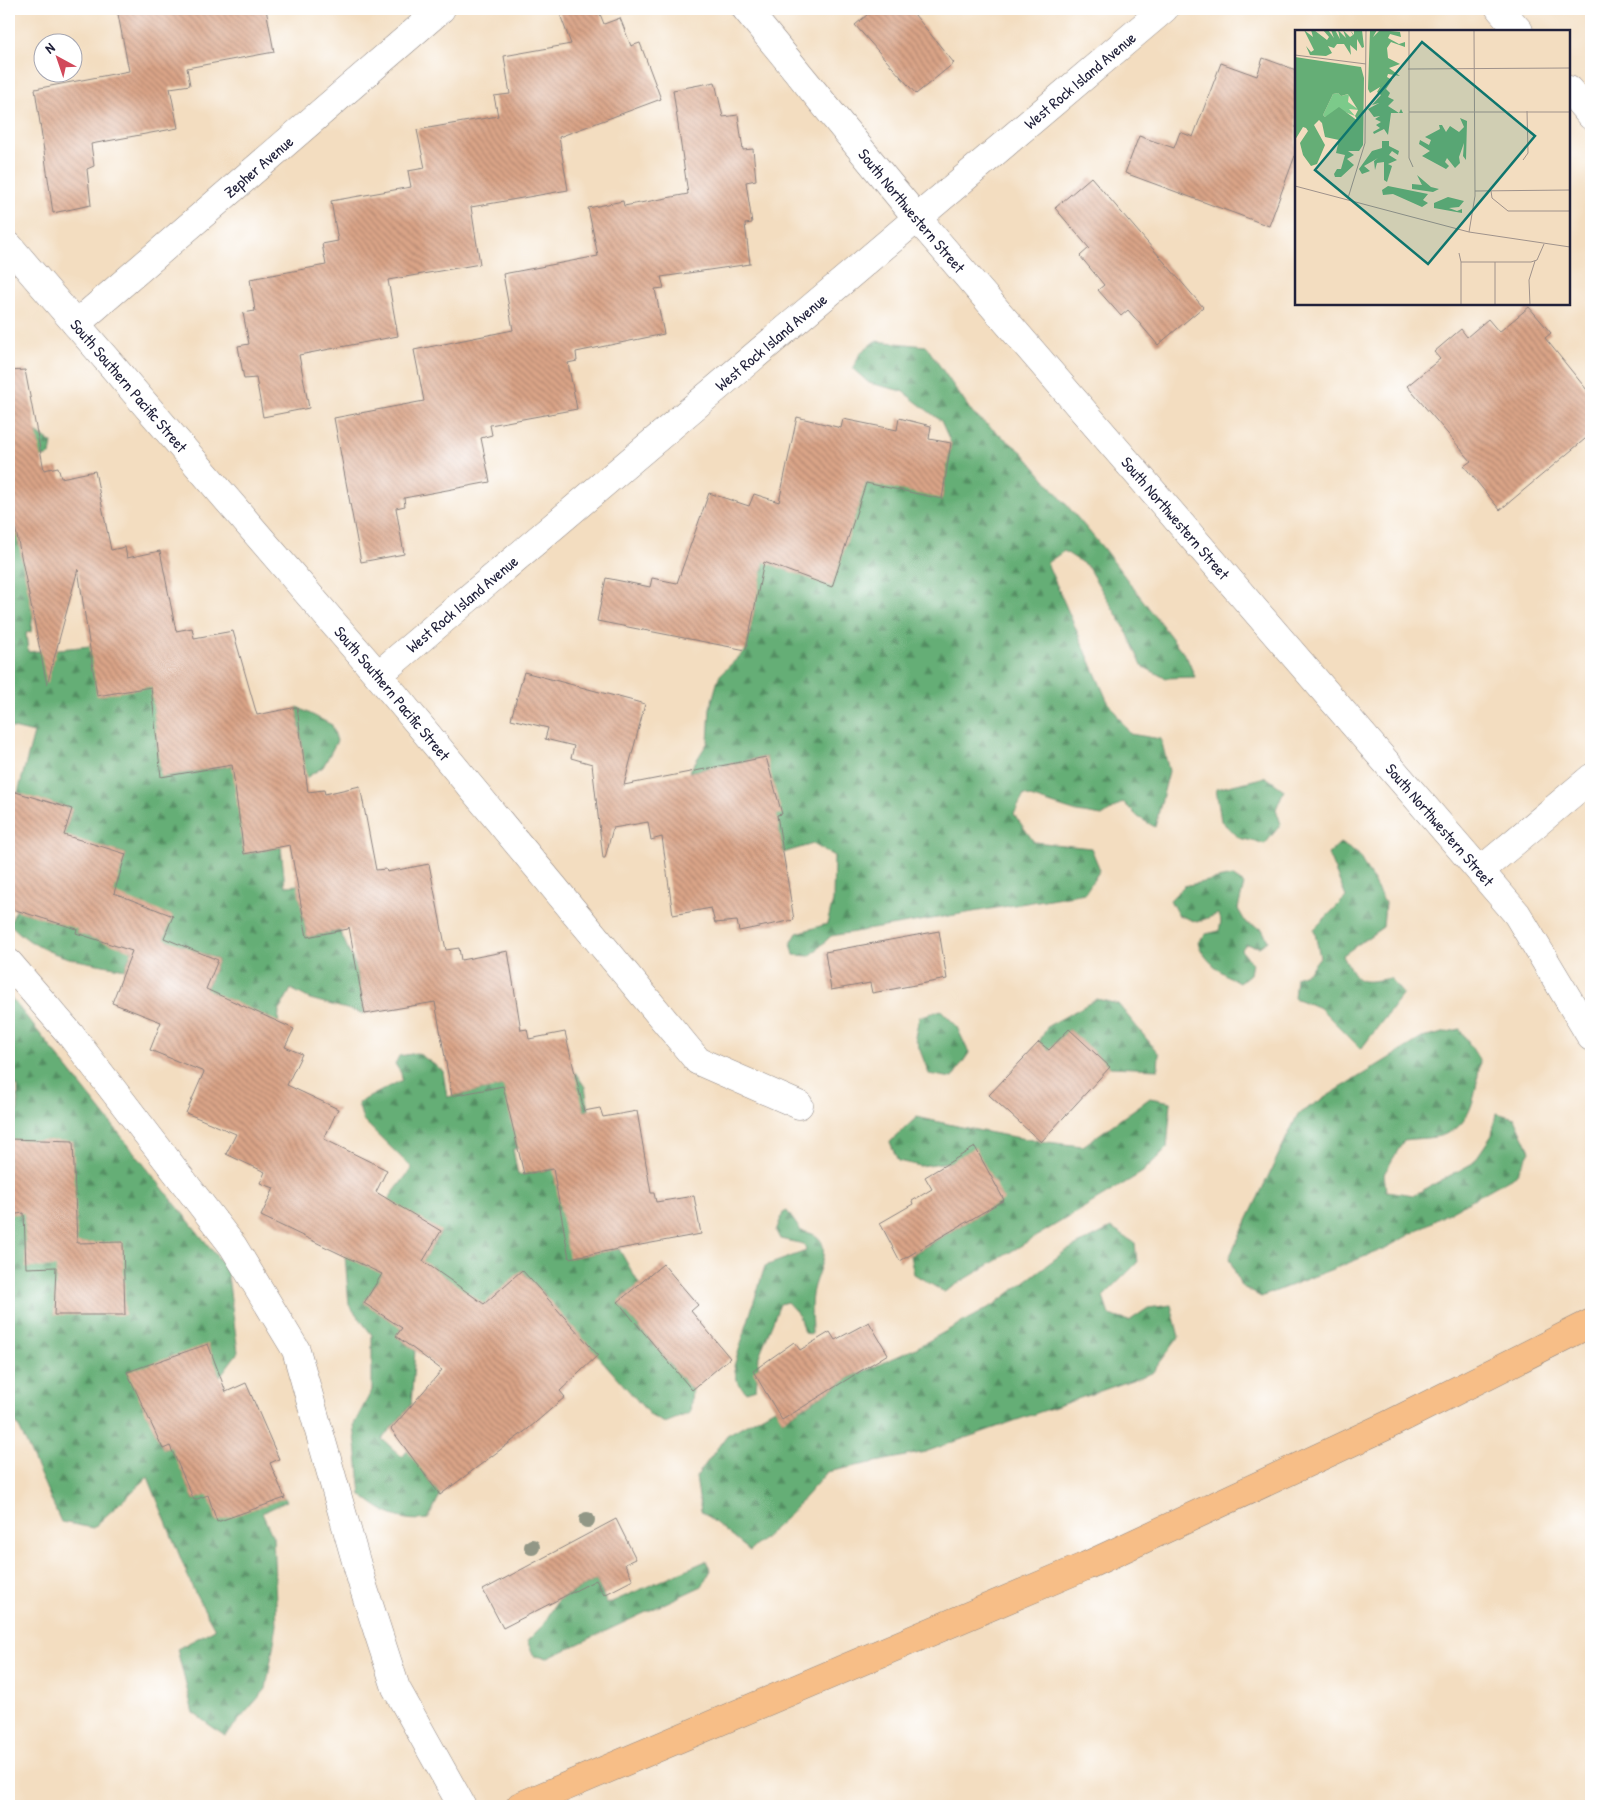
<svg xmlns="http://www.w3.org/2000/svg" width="1600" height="1815" viewBox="0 0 1600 1815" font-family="'Patrick Hand',sans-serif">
<defs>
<pattern id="forest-firs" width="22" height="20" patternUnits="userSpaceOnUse" patternTransform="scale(1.25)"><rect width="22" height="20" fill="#65ae76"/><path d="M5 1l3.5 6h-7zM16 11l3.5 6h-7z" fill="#538d62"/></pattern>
<pattern id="building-back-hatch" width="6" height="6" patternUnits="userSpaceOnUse" patternTransform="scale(1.25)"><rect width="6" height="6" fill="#daa487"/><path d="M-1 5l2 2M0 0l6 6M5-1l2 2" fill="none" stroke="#b08570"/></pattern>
</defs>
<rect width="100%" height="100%" fill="#fff"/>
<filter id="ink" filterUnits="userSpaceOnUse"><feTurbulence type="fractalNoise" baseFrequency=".02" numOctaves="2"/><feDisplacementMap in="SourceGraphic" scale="10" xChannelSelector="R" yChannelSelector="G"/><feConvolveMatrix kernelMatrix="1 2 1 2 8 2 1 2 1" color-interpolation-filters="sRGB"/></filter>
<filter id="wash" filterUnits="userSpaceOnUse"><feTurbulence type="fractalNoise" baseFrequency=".0096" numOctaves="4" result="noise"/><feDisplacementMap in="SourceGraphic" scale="20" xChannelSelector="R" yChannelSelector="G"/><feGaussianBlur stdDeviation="1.12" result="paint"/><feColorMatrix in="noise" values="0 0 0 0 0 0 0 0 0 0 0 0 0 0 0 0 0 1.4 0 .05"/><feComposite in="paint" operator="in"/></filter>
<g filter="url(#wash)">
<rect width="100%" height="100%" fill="#f3ddc0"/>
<g fill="url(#forest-firs)" stroke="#446858" fill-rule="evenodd">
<path d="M875,341L926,346L973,414L1022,452L1103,548L1187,658L1195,677L1165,678L1142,666L1126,630L1087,566L1064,551L1047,563L1107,700L1130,734L1161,739L1169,771L1155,827L1138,817L1123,802L1102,816L1077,812L1024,795L1014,814L1034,842L1091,848L1100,870L1085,893L831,936L810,956L794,955L791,943L797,933L827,924L833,901L834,856L813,844L783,853L766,757L689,772L708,742L710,708L719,676L746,650L756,600L719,592L818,505L869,483L942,498L951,443L941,421L902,391L869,383L853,369L860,353Z"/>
<path d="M36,432L52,443L50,455L9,466V436Z"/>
<path d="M18,532L33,612L31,632L26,633L28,652L90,646L178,682L156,727L162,777L303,754L297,707L332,725L337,741L323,767L301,781L244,854L281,847L285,886L298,885L307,937L340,931L356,967L365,1014L310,999L291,989L279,1011L277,1043L196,1015L218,960L191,949L152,970L172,916L148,907L125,969C80,960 43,959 10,924L16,910L40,917L72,809L48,802L24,879L9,861V826L34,733L9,727V533ZM104,847L126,854L98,940L76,933Z"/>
<path d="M1266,777L1284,790L1276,809L1281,824L1265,844L1239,838L1221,821L1216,789Z"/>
<path d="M1340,843L1358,854L1385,903L1383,927L1343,955C1358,984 1357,984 1390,978L1403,994L1361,1049L1320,1008L1294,998L1296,977L1308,972L1320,957L1314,929L1346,897L1328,854Z"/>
<path d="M1232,876L1244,884L1238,909L1246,923L1262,929L1268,941L1259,947L1246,944L1241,950L1252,963L1250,974L1239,983C1224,975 1202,959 1198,942L1206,934L1219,931L1221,921L1218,914L1197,922L1178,915L1170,900L1184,886Z"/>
<path d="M9,995L227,1269L238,1352L200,1403L152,1424L163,1449L229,1418L183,1474L194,1500L221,1489L270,1476L287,1501L262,1513L273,1537L277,1625L266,1689L225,1736L193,1713L177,1649L215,1629L193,1589L148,1477L93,1528L61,1522L20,1429L9,1413V1111H18V1086H9Z"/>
<path d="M1097,999L1118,1004L1159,1054L1158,1069L1110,1067L1069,1029L1049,1050L1039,1042L1048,1026Z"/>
<path d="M941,1010L956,1025L969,1053L952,1078L929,1074L915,1037L919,1017Z"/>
<path d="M1460,1029L1480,1061C1476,1086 1475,1123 1446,1134C1434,1139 1417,1138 1404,1140L1384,1174L1386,1191L1414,1195L1473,1163L1492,1135L1496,1113L1515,1118L1530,1151L1516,1175L1384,1249L1261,1297L1241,1286L1229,1258L1298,1114L1422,1038Z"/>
<path d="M418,1053L443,1071L447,1097L575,1072L585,1087L589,1110L566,1114L518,1148L513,1149L518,1175L616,1158L569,1258L619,1249L639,1284L618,1302L692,1390L690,1413L665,1423L651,1416L522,1270L468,1320L441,1274L396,1336L415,1350L411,1405L382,1439L402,1457L437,1418L424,1474L440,1495L428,1519C400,1523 383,1512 361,1495L354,1424L372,1390V1335L349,1305L345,1256L412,1168L363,1120L358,1103L402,1080L401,1073L395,1064L399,1056ZM418,1218L441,1232L386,1318L364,1302Z"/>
<path d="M1150,1098L1171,1102L1167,1148L1143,1172L944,1292L914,1274L910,1256L1003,1200L957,1174L950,1162L920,1166L898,1161L890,1142L917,1117C973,1130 1027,1141 1083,1146Z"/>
<path d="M787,1211L801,1231C842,1237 815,1271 812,1295C810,1308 812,1321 812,1334L804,1333L799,1315L787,1302L780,1304L759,1356L756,1389L746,1392L738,1384L734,1366L765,1266L806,1251L804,1244L780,1239L776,1231L783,1213Z"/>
<path d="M1111,1228L1135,1243L1137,1263L1103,1297L1109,1315L1129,1321L1148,1308L1171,1305L1179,1337L1152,1373L925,1452L827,1472L789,1515L750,1551L701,1511L696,1477L727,1435L775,1408L783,1420L851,1377L914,1349L995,1304L1064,1252Z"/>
<path d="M706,1561L711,1570L702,1586L548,1658L534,1656L527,1641L543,1625L558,1600L596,1580L607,1604Z"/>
</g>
<g id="blocks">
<g fill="url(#building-back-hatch)">
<path d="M117,9H266L274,52L187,68L190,85L170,88L178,128L91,144L94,166L87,169L91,205L53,213L35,89L129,71Z"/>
<path d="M558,9H598L604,24L620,18L631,46L640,43L661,99L559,137L568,190L471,207L480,264L388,280L398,336L299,355L309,408L263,417L256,378L244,379L238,346L249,344L243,313L255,311L250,279L326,265L322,244L338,241L331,201L411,187L408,171L425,168L417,130L498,116L494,96L510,94L504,56L571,44Z"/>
<path d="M874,9H910L954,63L916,94L855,25Z"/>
<path d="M1263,58L1296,70V153L1269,226L1125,173L1139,136L1174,148L1180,132L1193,137L1221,63L1257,76Z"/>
<path d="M715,82L723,117L738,115L743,150L753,149L756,180L746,182L752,223L745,224L750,264L661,277L664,288L655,289L664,334L576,352L577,361L568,363L577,409L490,425L492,435L481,438L490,482L404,498L405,506L396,508L404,554L361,562L334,418L424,401L414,350L513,330L503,274L598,256L588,208L623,201L624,206L688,194L673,90Z"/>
<path d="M1091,177L1203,307L1158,345L1128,310L1121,316L1098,290L1104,285L1080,256L1089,248L1055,208Z"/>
<path d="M1529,307L1551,333L1545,338L1591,395V434L1500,510L1464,466L1471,461L1407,386L1440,359L1434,352L1461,329L1467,337L1488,319L1499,332Z"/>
<path d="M25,370L44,470L58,467L61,478L95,471L111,550L125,547L127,558L160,551L176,631L192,628L194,638L233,631L257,715L297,707L308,792L324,790L325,794L360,786L376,870L386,869L387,872L429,864L446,950L459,948L461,960L508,951L521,1030L527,1029L529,1039L565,1032L584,1111L600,1108L603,1117L637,1111L651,1193H654L656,1202L694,1196L701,1234L569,1258L553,1169L524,1174L503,1086L452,1096L435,1002L365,1014L349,927L348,929L307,937L290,845L244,854L232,765L161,777L151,687L97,696L78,569L47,685L15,526L9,527V371Z"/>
<path d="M797,417L841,428L843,419L897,430L899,418L931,426L929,439L951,443L942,499L866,483L832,587L764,562L746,650L597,621L606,578L650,587L652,578L677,583L709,493L749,506L754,494L779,502Z"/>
<path d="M524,672L645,704L624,785L766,757L782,814L777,815L794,920L739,931L737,921L715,923L711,908L673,915L662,837L651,840L648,822L613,828L605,858H603L592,764L571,758L574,746L545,739L548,728L511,719Z"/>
<path d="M9,790L72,809L64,835L126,854L114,893L173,916L164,938L218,960L206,989L294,1029L285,1047L302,1054L287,1085L338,1109L324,1139L387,1170L376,1192L441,1231L423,1261L484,1304L522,1270L598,1355L560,1391L565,1397L528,1429L440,1495L391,1429L442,1370L396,1336L402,1328L364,1303L382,1274L261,1216L274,1188L260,1183L265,1172L226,1154L236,1134L186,1113L204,1072L150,1050L161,1022L112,1003L132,951L76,933L77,929L9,908Z"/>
<path d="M939,931L947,979L872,993L870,983L831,990L825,952Z"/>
<path d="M1069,1029L1110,1067L1041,1142L989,1095L1039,1042L1049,1050Z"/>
<path d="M9,1139L73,1141L77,1243L123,1242L125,1315H54L56,1267L26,1268L24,1213L9,1215Z"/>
<path d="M975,1147L1004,1200L900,1261L880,1223L913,1204L912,1201L932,1189L925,1177Z"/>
<path d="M663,1264L698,1305L691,1311L730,1358L692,1390L618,1302Z"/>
<path d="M869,1322L888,1354L782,1420L753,1371L794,1342L800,1350L830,1332L835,1340Z"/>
<path d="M208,1344L226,1392L246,1383L279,1459L270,1463L285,1498L217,1522L208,1495L194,1500L170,1446L163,1449L127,1372Z"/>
<path d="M616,1519L636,1559L625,1564L633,1580L604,1595L596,1580L503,1628L483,1590Z"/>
</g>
</g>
</g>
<g filter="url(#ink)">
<use href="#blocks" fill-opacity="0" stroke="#8a807e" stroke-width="1"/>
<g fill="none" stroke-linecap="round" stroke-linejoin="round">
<g stroke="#8a807e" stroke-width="29">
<g id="minor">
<path id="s1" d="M746,9L917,218L1517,914L1591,1037"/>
<path d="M1500,9L1519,31"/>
<path d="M1569,90L1591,116"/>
<path id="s2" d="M9,246L378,675L698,1061L799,1105"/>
<path id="s3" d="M76,324L441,9"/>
<path id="s4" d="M378,675L1164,9"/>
<path d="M1480,871L1591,778"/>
<path d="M9,963L70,1034L233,1246L296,1350L363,1586L396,1688L462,1806"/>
</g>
</g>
<g stroke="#8a807e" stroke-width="29">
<path id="primary" d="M520,1806L1086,1566L1386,1426L1591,1323"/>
</g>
<use href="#minor" stroke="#fff" stroke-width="28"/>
<use href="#primary" stroke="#f7be87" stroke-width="28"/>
</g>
<g fill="#929786">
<circle cx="587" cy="1520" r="8"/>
<circle cx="532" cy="1547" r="8"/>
</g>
</g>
<g text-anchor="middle" stroke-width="5" stroke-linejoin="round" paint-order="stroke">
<g font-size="16" fill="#22223b" stroke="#fff">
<text dy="6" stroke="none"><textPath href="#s4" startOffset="920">West Rock Island Avenue</textPath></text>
<text dy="6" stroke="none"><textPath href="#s3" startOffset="241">Zepher Avenue</textPath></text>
<text dy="6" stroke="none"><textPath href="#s1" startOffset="261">South Northwestern Street</textPath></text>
<text dy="6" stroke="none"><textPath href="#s4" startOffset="515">West Rock Island Avenue</textPath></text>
<text dy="6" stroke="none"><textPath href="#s2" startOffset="184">South Southern Pacific Street</textPath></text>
<text dy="6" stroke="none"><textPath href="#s1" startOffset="666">South Northwestern Street</textPath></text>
<text dy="6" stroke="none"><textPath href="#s4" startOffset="110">West Rock Island Avenue</textPath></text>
<text dy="6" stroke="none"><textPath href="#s2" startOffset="589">South Southern Pacific Street</textPath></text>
<text dy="6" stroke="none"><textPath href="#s1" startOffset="1071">South Northwestern Street</textPath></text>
</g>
</g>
<g transform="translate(1295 30)">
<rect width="275" height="275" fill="#f3ddc0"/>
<path d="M43,63L46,66L54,64L53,72L64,80L54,79L60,86L50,82L30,87L28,85L38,64Z" fill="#7cca8a"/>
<path d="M9,0L18,7L16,0H19L32,10L34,7L28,0H33L39,8L36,0H40L45,9L43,0L51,8L48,0L55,7L58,5L55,0L59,5V0H67L69,17L67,18L62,9V21L55,15L56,25L49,14H42L39,18L33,16L37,23L31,26L15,25L11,16L16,22L19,20ZM75,0H82L78,7L85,0L105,2L106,7L95,4L93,8L104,14L110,12V17L96,12L92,18L93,28L105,34L94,38L105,46L93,44L92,47L97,50L91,59L95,63L93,67L99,70L93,76L104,83L106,79L108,83H96L93,105L89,99L79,104L78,102L85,98L81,95L86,92L80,89L85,86L79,87L73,79L84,73L77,75L86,65L82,62L85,57L75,63L73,59ZM0,27L66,37L69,48L68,115L64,121H53L59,125L52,129L59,135L46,147H40L39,144L42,139H46L50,125L41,123L44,110L30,107L27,93L24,90L19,95L30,115L22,134L16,136L8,125L5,113L13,101L11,98L8,97L0,110ZM43,63L46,66L53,64L63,80L60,86L63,91L44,77L30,87L28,85L38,64ZM165,88L172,91L171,130L168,126L169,113L164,127L165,133L160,138L152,128L150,132L154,136L151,139L127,126L135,121L124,114L125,110L134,115L136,110L130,107L145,99L144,95H147L151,102L155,96L164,102L169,97ZM87,111H94V116L104,121L103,125L97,121L94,125L102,130L93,134L97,136L92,152L89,150V132L82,133L80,140L79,131L83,128L69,136L75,141L67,144L64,139L77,121L87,118ZM122,145L136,157L144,159L138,162L117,159V154L127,155ZM93,156L133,164L128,170L133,173L127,177L98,164L88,165L87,160ZM153,167L169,171L164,177L154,178L162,181L167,179V183L139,178V173Z" fill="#65ae76" fill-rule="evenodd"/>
<path fill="none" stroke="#9f928b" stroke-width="1" d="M114,0V128L118,137M0,25L71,34M113,39L275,38M114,82H275M228,130L233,123L232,81M0,156L174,202L275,217M180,161L275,160M196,161L197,168L213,181H275M53,168L70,113L71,0M174,202L180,166L179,0M164,223L166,232H236L242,230L249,214M166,232V275M200,232V275M235,275L234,250L240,231"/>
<path fill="#0f766e" fill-opacity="0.15" stroke="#0f766e" stroke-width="2.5" d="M127,12L240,106L133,234L20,140Z"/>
<rect width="275" height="275" fill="none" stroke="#22223b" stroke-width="2.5"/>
</g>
<rect width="1600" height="1815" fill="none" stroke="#fff" stroke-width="30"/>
<g transform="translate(58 58) rotate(320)"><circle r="24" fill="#ffffff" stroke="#a7a7b1"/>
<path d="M0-4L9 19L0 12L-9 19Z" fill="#d1495b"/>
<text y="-8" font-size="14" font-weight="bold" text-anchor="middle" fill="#22223b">N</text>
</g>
</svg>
